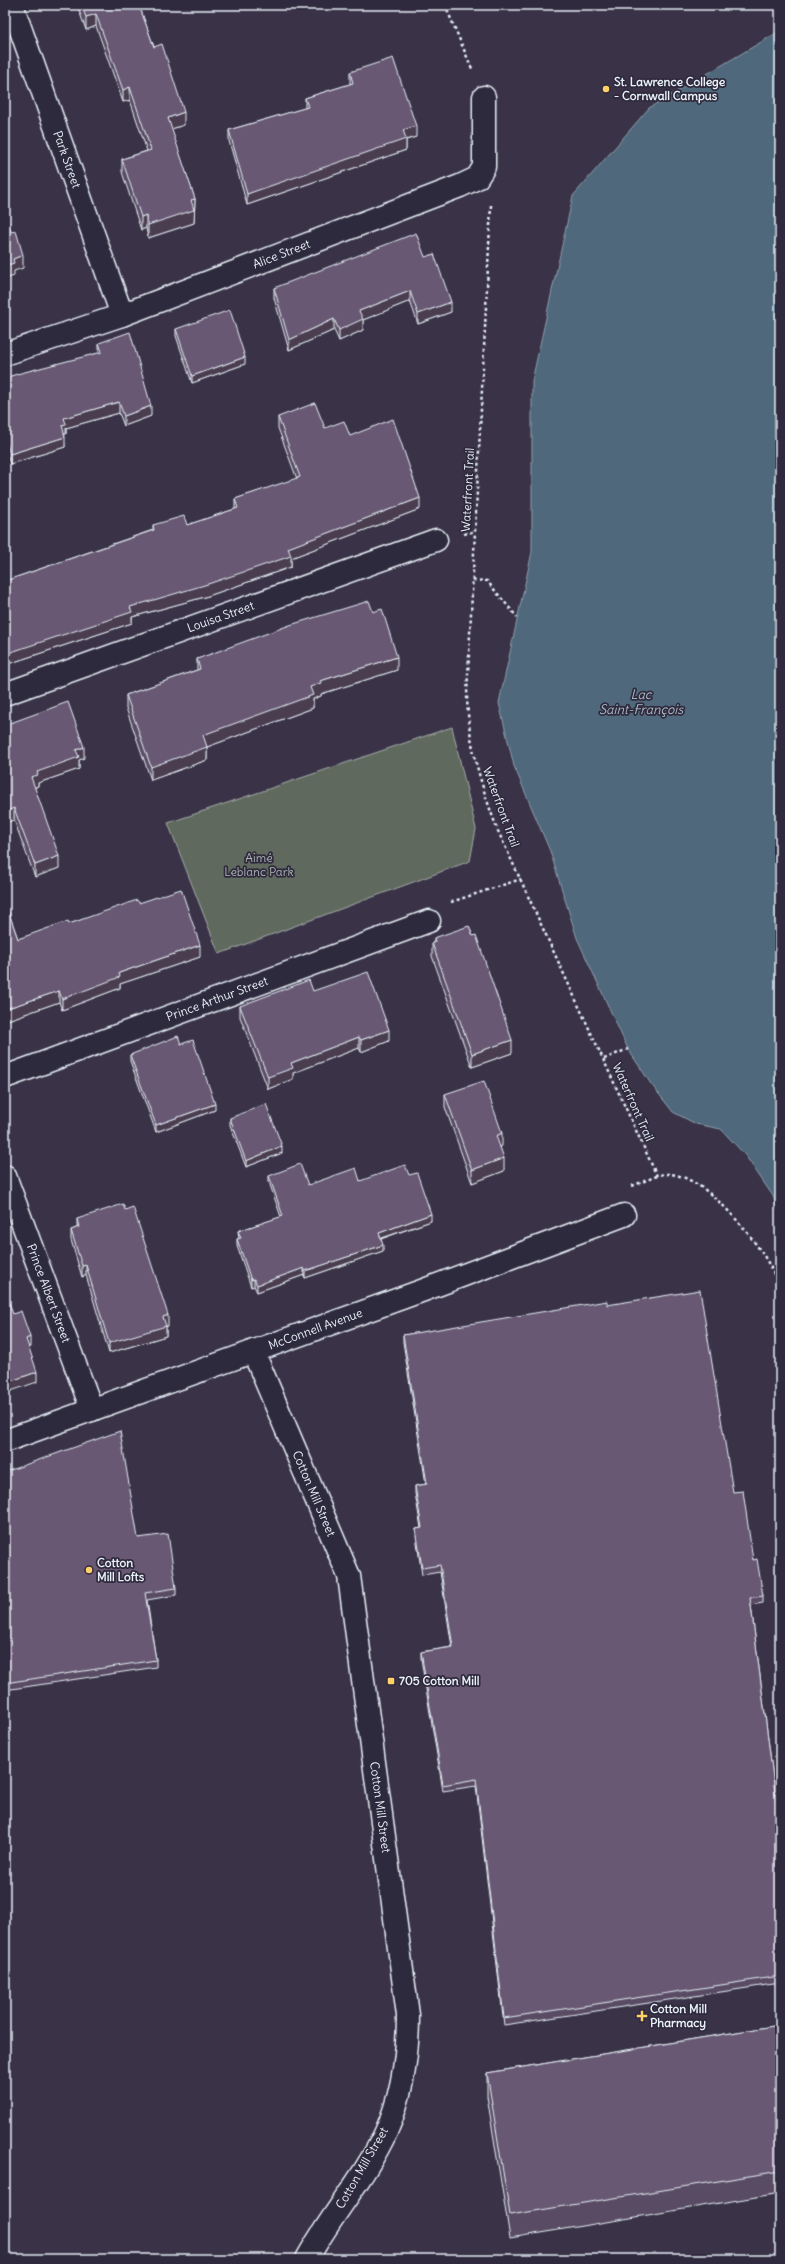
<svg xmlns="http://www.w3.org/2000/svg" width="785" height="2264" viewBox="0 0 785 2264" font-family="Delius,sans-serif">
<rect width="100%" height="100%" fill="#3a3348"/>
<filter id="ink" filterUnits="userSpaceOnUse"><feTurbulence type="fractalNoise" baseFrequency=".025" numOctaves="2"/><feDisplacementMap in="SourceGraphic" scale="8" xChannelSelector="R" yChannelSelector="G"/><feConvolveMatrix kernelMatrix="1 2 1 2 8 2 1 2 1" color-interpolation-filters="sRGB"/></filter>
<g filter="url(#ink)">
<path fill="#61695d" stroke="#a4adaa" d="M452,727L476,829L470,861L219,954L168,823Z"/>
<path fill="#50687b" stroke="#8d9fad" d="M780,31V1217L773,1196L745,1155L721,1129L696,1124L673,1112L651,1084L628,1049L577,938L550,851L514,766L499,703L532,552V381L573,196L649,108Z"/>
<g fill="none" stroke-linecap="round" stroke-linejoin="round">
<g stroke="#e8f1f8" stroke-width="25">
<g id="minor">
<path id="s1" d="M12,5L122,315"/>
<path id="s2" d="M5,354L122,315L460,186L477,178L484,167V97"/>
<path id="s3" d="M5,694L436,540"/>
<path id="s4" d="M5,1077L429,921"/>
<path id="s5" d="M5,1176L92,1410"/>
<path id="s6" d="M253,1351L349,1576L408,2015C408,2055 402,2096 386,2132C365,2177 331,2215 307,2259"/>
<path id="s7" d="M5,1441L424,1290L624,1215"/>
</g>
</g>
<g stroke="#e8f1f8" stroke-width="2.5" stroke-dasharray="3 3" stroke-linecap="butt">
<path d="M445,5L473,71"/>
<path d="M491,205L467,695C468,743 481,786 498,831L657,1176C693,1162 745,1227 762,1253C769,1263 774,1275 780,1285"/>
<path d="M464,534L475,531"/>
<path d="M473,580L487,581L517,617"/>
<path d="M451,902L521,879"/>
<path d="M604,1059L628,1049"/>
<path d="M632,1186L657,1176"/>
</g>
<use href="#minor" stroke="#2f2a3d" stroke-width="22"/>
</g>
<g fill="#594c63" stroke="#e8f1f8">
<path d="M77,5H139L154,47L184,125L171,129L195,199L194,223L148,238L146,228L141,230L122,172V159L147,151L130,100L123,102L96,26L86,30Z"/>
<path d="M350,72L416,137L406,140V150L247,205L229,141V130L305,108V98L350,84Z"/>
<path d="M425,257L451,312L418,324L410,301L363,320V330L339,341L334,330L289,350L274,298V288Z"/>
<path d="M176,329L245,364L192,383L176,336Z"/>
<path d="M99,343L151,416L124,426L119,413L66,428V434L64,435L65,447L10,464L5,448V378L99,353Z"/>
<path d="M278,417L325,428L350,436L420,509L291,558V567L208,596L132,617V623L5,665V581L153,530V525H187L235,509V499L297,479L278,428Z"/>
<path d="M373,612L397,670L321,694V696L313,699V708L207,747V760L151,780L126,708V695L197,670V659Z"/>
<path d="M5,725L84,758L79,760V769L38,783V786L34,788L59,868L35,877L14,820Z"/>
<path d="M5,902L18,939L139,903L200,957L120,984V988L62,1010L59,1002L5,1021Z"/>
<path d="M434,938L512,1053L472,1067L432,956V943L434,942Z"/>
<path d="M313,991L389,1041L361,1052L359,1048L293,1073V1079L268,1089L240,1017V1006Z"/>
<path d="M181,1044L215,1110L156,1132L130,1061V1055Z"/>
<path d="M445,1094L502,1146L500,1147L504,1171L472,1183L445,1107Z"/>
<path d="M230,1118L282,1153L246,1167L230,1125Z"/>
<path d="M409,1175L431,1221L381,1239L383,1251L305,1278L304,1275L257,1292L254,1286L251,1287L237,1246V1239H239L238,1231L281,1217L269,1182V1176L308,1185L360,1181Z"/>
<path d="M77,1219L168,1326H166V1336L109,1353L86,1275L82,1277L71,1240V1230L77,1228Z"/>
<path d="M607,1305L733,1492L753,1560L763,1596V1603L751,1605L780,1832V1983L504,2025L476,1786L443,1791L421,1659V1652L452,1647L440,1572L422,1575L416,1536V1529L421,1528L415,1493V1486L426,1484L403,1342V1335Z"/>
<path d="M5,1472L138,1538L176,1588V1595L147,1600L156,1660V1667L5,1690Z"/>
<path d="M780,2025V2193L510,2238L487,2096V2073Z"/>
</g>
<g fill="#493e50" stroke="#e8f1f8">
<path d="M96,14V26L86,30V17Z"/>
<path d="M130,87V100L123,102V90Z"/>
<path d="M184,112V125L168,130V118Z"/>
<path d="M416,126V137L406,140V150L247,205V194L403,130Z"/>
<path d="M195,199L194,223L148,238V225L191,200Z"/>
<path d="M146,215V228L141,230V217Z"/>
<path d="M23,255V268L14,271V276L5,279V266L13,259Z"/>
<path d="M410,291V301L363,320V330L339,341V330L359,311Z"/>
<path d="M451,302V312L418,324V314Z"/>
<path d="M334,319V330L289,350V340Z"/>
<path d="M245,357V364L192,383V376Z"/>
<path d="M119,402V413L66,428V434L62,435V425L64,418Z"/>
<path d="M151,406V416L124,426V416Z"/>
<path d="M65,437V447L10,464V454Z"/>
<path d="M420,498V509L291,558V567L208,596L132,617V623L5,665V654Z"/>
<path d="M397,657V670L321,694V696L313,699V708L207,747V760L151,780V767L203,735L310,687L320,681Z"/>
<path d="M84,747V758L79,760V769L38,783V786L31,789V777L37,772L76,750Z"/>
<path d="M14,808V820L5,823V812Z"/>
<path d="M59,856V868L35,877V865Z"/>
<path d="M200,945V957L120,984V988L62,1010V999L119,973Z"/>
<path d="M59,991V1002L5,1021V1009Z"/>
<path d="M389,1030V1041L361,1052V1040Z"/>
<path d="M359,1037V1048L293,1073V1079L268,1089V1077L291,1063Z"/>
<path d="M512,1040V1053L472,1067V1054Z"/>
<path d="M215,1104V1110L156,1132V1125Z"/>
<path d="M502,1133V1146L496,1149V1136Z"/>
<path d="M282,1146V1153L246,1167V1161Z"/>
<path d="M504,1158V1171L472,1183V1170Z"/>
<path d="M431,1214V1221L379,1239V1233Z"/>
<path d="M383,1245V1251L305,1278V1271Z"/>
<path d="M86,1265V1275L82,1277V1266Z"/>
<path d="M304,1268V1275L257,1292V1285Z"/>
<path d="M254,1279V1286L251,1287V1280Z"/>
<path d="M168,1315V1326H166V1336L109,1353V1343L163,1317Z"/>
<path d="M30,1337V1347L26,1349V1339Z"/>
<path d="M37,1372V1382L5,1393V1383Z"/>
</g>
<g fill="#685873" stroke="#e8f1f8">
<path d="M81,5H139L154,47L162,44L184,112L168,118L195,199L191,200L194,210L148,225L146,215L141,217L122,159L151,150L130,87L123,90L96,14L86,17Z"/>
<path d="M393,58L416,126L403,130L406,139L247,194L229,130L308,107L305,98L353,83L350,72Z"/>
<path d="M7,219L11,232L16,231L23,255L13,259L14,263L5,266V220Z"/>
<path d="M416,233L425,257L434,254L451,302L418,314L410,291L359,311L363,319L339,330L334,319L289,340L274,288Z"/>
<path d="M230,310L245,357L192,376L176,329Z"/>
<path d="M130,332L151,406L124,416L119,402L64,418L66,424L62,425L65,437L10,454L5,438V378L17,374L102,352L99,343Z"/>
<path d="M315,403L325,428L344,421L350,436L393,419L420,498L288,548L291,556L208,584L130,607L132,612L5,654V581L154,530L153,525L184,516L187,525L238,508L235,499L300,477L278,417Z"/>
<path d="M369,601L373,612L382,609L397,657L320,681L321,683L310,687L313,695L203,735L207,747L151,767L126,695L200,669L197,659L290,625Z"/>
<path d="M68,702L84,747L76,750L79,757L37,772L38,775L31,777L59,856L35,865L14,808L5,812V725Z"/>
<path d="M181,889L200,945L119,973L120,977L62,999L59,991L5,1009V902L18,939L68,921L69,924L137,900L139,903Z"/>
<path d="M469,926L473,936L476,935L512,1040L472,1054L432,943L435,942L434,938Z"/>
<path d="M368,972L389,1030L361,1040L359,1037L291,1063L293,1068L268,1077L240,1006L309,980L313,991Z"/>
<path d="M178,1036L181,1044L193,1040L215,1104L156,1125L130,1055Z"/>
<path d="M484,1081L502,1133L496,1136L504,1158L472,1170L445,1094Z"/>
<path d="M266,1104L282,1146L246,1161L230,1118Z"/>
<path d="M300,1164L308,1185L356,1168L360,1181L405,1165L409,1175L417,1173L431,1214L379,1233L383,1245L305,1271L304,1268L257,1285L254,1279L251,1280L237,1239L241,1238L238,1231L283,1216L269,1176Z"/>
<path d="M123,1204L125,1210L133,1207L168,1315L163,1317L166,1326L109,1343L86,1265L82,1266L71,1230L79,1227L77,1219Z"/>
<path d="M700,1290L733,1492L743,1491L753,1560L757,1559L763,1596L750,1598L780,1832V1976L504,2018L476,1779L443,1785L421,1652L453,1647L440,1565L422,1568L416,1529L422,1528L415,1486L427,1484L403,1335L607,1301V1305Z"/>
<path d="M5,1291L13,1314L21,1311L30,1337L26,1339L37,1372L5,1383Z"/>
<path d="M120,1431L138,1538L168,1534L176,1588L145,1593L156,1660L5,1683V1472Z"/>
<path d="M780,2025V2171L510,2215L487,2073Z"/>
</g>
</g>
<g fill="#ffd166" stroke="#2f2a3d" stroke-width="1.5">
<circle cx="606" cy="89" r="4"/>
<circle cx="89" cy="1570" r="4"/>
<rect x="387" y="1677" width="8" height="8" rx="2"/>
<path d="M640 2010h4v4h4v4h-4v4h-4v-4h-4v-4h4z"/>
</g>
<g text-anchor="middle" stroke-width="3.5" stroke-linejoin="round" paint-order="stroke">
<g font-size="12" font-weight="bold" fill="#e8f1f8" stroke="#2f2a3d" text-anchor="start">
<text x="614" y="86">St. Lawrence College<tspan x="614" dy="14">- Cornwall Campus</tspan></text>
<text x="97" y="1567">Cotton<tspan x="97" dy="14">Mill Lofts</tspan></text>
<text x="399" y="1685">705 Cotton Mill</text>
<text x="650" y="2013">Cotton Mill<tspan x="650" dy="14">Pharmacy</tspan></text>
</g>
<g font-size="12" fill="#e8f1f8" stroke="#2f2a3d">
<text dy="4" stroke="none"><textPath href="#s1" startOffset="164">Park Street</textPath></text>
<text dy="4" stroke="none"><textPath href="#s2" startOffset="294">Alice Street</textPath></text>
<text transform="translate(468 490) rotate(-87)" y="4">Waterfront Trail</text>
<text dy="4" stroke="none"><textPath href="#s3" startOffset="229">Louisa Street</textPath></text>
<text transform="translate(501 807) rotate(70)" y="4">Waterfront Trail</text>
<text dy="4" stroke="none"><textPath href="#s4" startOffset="226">Prince Arthur Street</textPath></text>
<text transform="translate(633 1102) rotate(66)" y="4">Waterfront Trail</text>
<text dy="4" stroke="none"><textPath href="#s5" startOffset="125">Prince Albert Street</textPath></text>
<text dy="4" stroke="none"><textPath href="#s7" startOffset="330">McConnell Avenue</textPath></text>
<text dy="4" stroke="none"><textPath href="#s6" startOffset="155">Cotton Mill Street</textPath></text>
<text dy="4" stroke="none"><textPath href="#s6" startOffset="478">Cotton Mill Street</textPath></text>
<text transform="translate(362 2168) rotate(-60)" y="4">Cotton Mill Street</text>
</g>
<g font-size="12" fill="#abb4b2" stroke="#2f2a3d">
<text x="259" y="862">Aimé<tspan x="259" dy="14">Leblanc Park</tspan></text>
</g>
<g font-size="13" font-style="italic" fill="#abbac6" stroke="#2f2a3d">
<text x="641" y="699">Lac<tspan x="641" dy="15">Saint-François</tspan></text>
</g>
</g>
<rect width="785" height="2264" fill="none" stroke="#2f2a3d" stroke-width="20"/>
<rect x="10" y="10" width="765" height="2244" fill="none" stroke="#e8f1f8" stroke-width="1.5" filter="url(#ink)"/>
</svg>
